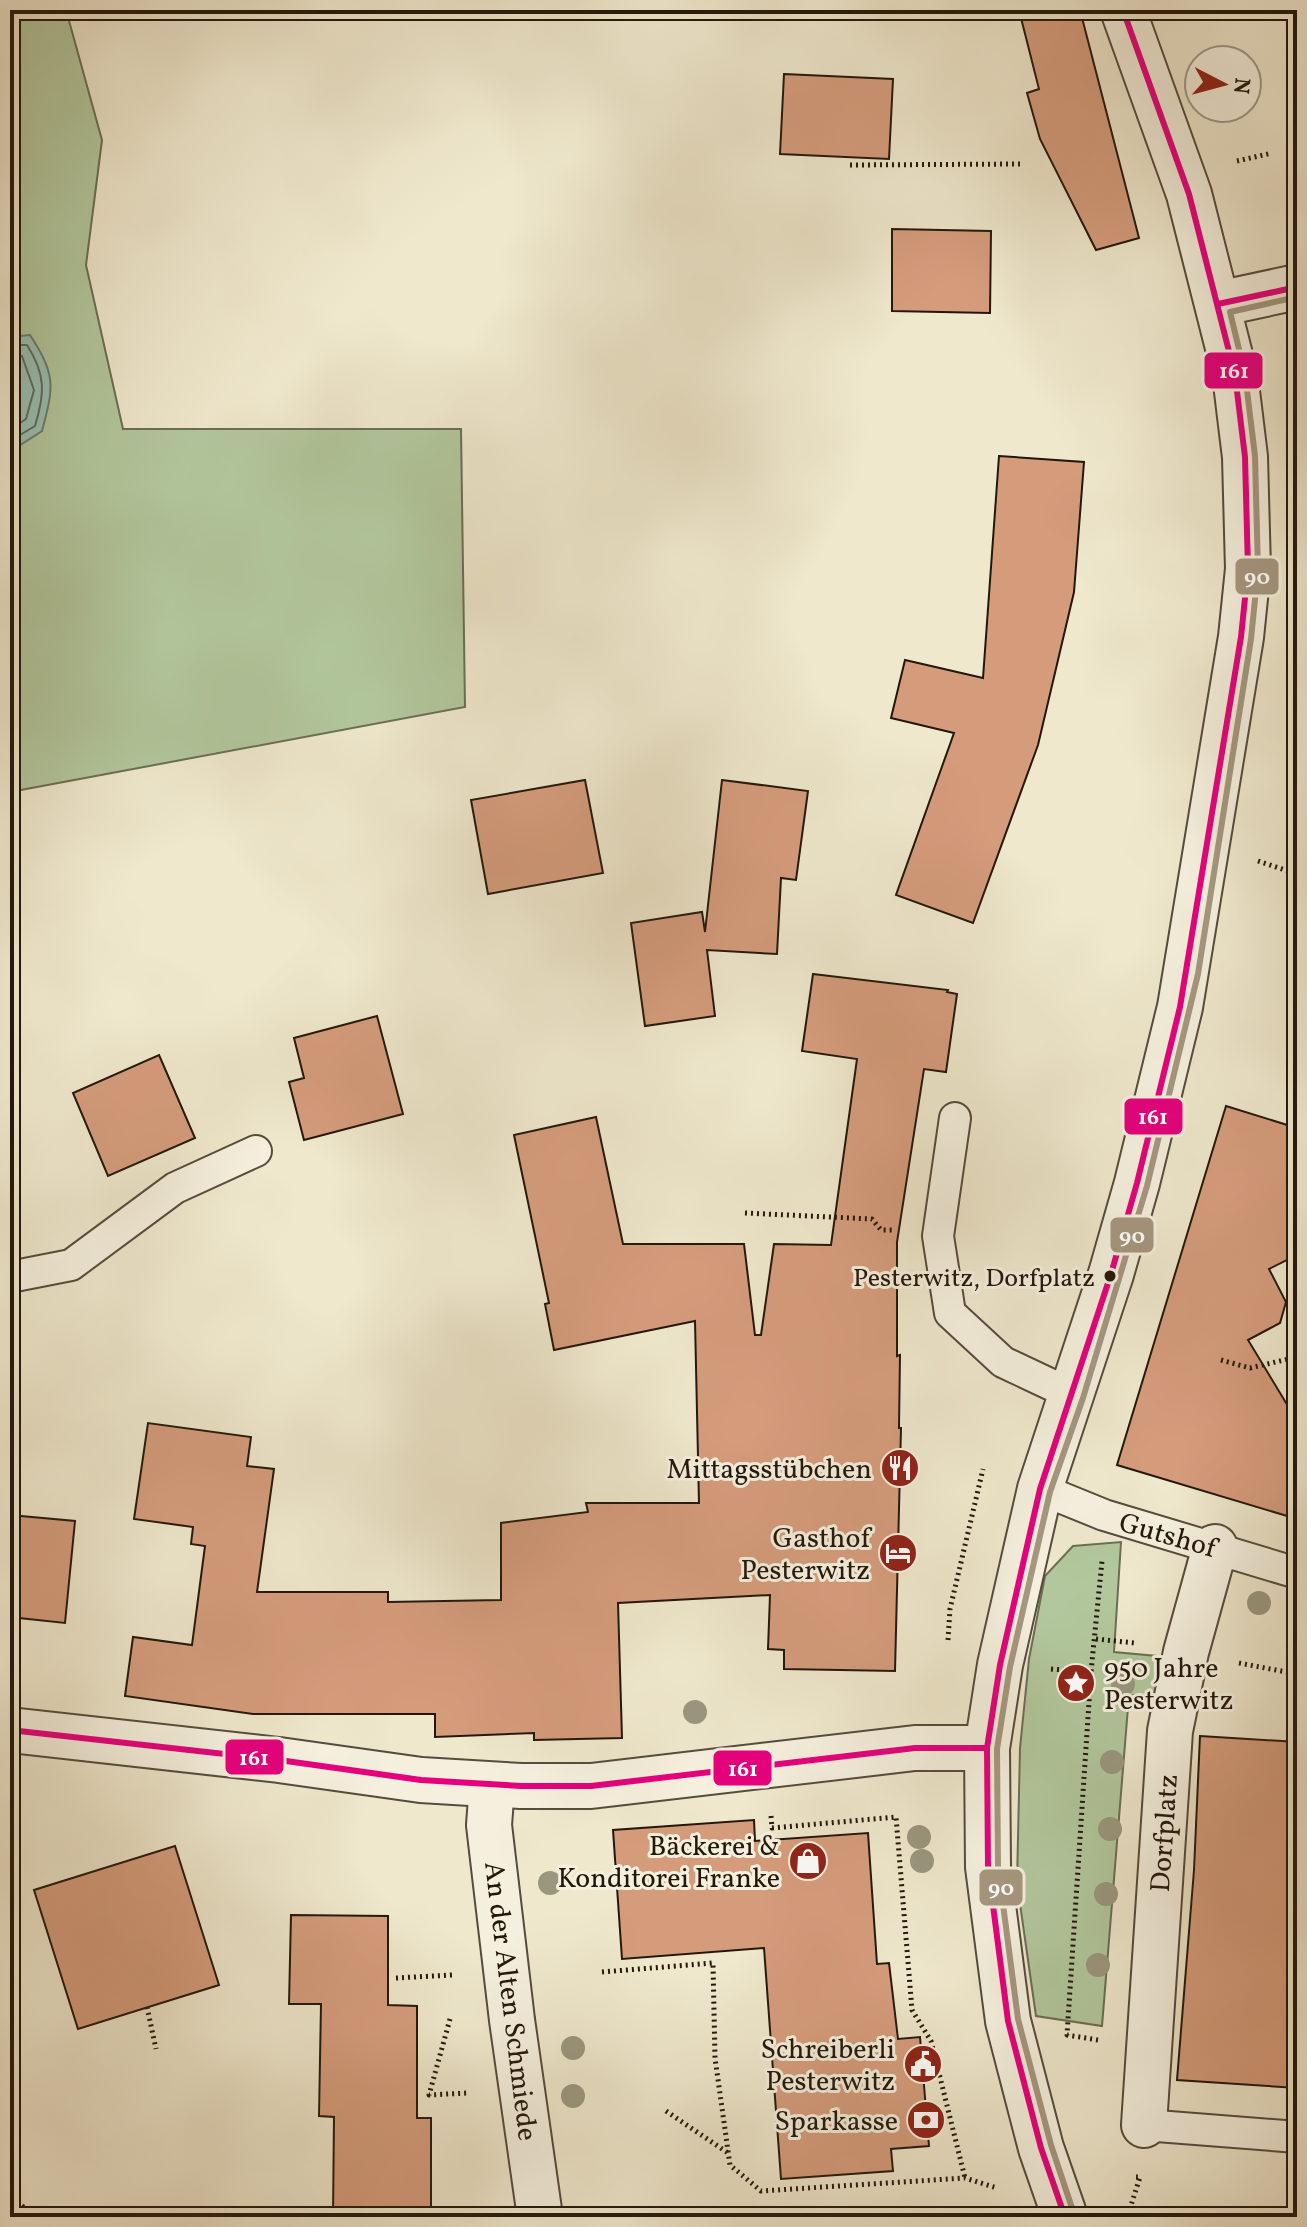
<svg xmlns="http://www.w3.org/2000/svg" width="1307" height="2227" viewBox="0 0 1307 2227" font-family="Vollkorn,serif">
<rect width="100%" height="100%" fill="#efe8cd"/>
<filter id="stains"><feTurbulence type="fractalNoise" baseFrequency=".0025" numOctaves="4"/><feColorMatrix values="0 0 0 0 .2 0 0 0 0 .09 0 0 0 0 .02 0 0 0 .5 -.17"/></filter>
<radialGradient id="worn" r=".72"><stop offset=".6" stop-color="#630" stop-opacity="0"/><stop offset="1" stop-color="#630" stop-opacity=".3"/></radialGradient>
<g fill="#b2c79d" stroke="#6a6f54" stroke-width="2">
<path d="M10,10H66L102,140L86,265L123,429H461L465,707L10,792Z"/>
<path d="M1121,1542L1114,1652L1168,1657L1163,1697L1129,1695L1102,2026L1036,2016L1017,1883L1020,1748L1029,1659L1045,1576L1073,1546Z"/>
</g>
<path fill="#9ac0b3" stroke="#6a7c70" stroke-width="2" d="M30,335C56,375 54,386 42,431L14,449H10V337Z"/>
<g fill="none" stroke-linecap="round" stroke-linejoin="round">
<g stroke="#5e6c60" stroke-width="2">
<path d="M10,345H27C46,375 45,393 35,426L10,441"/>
<path d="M10,355L22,356L34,390L26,419L10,430"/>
</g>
</g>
<g fill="#d59c7c" stroke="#23170c" stroke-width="2">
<path d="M1019,10H1080L1139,238L1096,250L1040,139L1027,93L1039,89Z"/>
<path d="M784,74L893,79L889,159L780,154Z"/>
<path d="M892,229L991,231L990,313L892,311Z"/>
<path d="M999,456L1084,462L1074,592L1038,745L973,923L896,895L954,733L891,718L905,660L983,678Z"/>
<path d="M585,780L603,873L488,894L471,800Z"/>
<path d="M722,780L808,791L796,880L781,878L777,954L707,950L715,1016L645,1026L631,923L702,912L705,932Z"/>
<path d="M813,974L948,990L947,992L957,994L946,1072L924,1069L897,1242V1356L900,1355L899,1428H901L895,1671L784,1669V1650L768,1649L770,1595L618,1603L622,1738L534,1740V1733L435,1737V1714H253L125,1696L133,1637L192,1645L205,1546L191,1544L193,1527L134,1519L148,1423L251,1437L247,1466L274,1469L257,1592H388V1602L501,1600V1523L588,1512L586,1503H699L695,1321L554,1350L545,1304L549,1303L514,1135L596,1117L623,1244H744L755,1335H761L774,1244L831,1245L857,1059L802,1051Z"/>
<path d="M377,1016L403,1114L304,1140L289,1082L304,1078L294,1038Z"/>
<path d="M159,1055L195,1138L108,1176L73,1093Z"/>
<path d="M1226,1106L1297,1128V1255L1269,1269L1286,1302L1280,1323L1248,1340L1297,1421V1519L1117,1465Z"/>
<path d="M10,1515L75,1521L65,1623L10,1617Z"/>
<path d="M1200,1736L1297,1742V2088L1177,2080L1194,1870Z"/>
<path d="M754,1820L755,1841L868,1833L877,1964L889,1963L898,2039L920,2037L929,2146L891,2149L893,2171L781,2179L764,1948L622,1959L613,1830Z"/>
<path d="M175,1846L219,1985L78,2029L34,1890Z"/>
<path d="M291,1915L388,1916V2005L417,2006V2118H431V2217H333L334,2117L319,2116L321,2004H289Z"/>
</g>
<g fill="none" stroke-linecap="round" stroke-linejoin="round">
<g stroke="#564b3c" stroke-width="34">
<g id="service">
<path d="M955,1118L938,1236L950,1313L1003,1362L1073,1395"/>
<path d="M10,1277L71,1265L175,1188L256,1151"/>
<path d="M1040,1489L1104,1515L1297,1573"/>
<path d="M1144,2125L1297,2137"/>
</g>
</g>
<g stroke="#564b3c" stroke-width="48">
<path id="pedestrian" d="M1144,2125L1170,1731L1186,1652L1215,1547"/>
</g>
<g stroke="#564b3c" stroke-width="48">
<path id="minor" d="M492,1785L489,1825L512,2020L540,2217"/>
</g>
<g stroke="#564b3c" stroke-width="48">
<g id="tertiary">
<path d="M1218,304L1297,287"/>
<path d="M10,1730L279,1760L421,1780L521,1786H591L915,1748H987"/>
<path d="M1065,2217L1041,2148L1008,2021L988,1867L987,1748L1000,1665L1040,1489L1111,1274L1137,1183L1180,1007L1241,637L1248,569L1245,457L1235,375L1189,194L1123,10"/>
</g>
</g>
<g stroke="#23170c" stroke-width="5" stroke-dasharray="2 4" stroke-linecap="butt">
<path d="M1237,161L1272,153"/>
<path d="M850,165L1021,164"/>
<path d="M1258,861L1297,874"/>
<path d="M745,1213L872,1219L881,1230H893"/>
<path d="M1221,1360L1250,1368L1297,1357"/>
<path d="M1096,1639L1135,1643"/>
<path d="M948,1640L950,1609L983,1469"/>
<path d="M1239,1663L1297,1674"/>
<path d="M1051,1669L1091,1672"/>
<path d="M771,1816L772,1828L896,1817L912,2010L931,2041L965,2178"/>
<path d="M602,1972L713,1963L715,2058L730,2165L761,2191L965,2178L997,2188"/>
<path d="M396,1978L452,1975"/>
<path d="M147,2007L156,2049"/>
<path d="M450,2019L429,2095L468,2093"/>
<path d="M1098,2040L1067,2035L1091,1672L1102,1561"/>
<path d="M666,2111L728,2153"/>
<path d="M10,2133L18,2146"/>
<path d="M10,2192L32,2217"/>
<path d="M1128,2215L1140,2177H1136"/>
</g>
<use href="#service" stroke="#f5f0de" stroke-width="30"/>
<use href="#pedestrian" stroke="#f5f0de" stroke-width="44"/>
<use href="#minor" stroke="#f5f0de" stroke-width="44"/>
<use href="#tertiary" stroke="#f5f0de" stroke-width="44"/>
<g stroke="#f5f0de" stroke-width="12">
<g id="bus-1">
<path d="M1218,304L1297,287"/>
<path d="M10,1730L279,1760L421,1780L521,1786H591L915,1748H987"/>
<path d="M1065,2217L1041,2148L1008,2021L988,1867L987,1748L1000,1665L1040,1489L1111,1274L1137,1183L1180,1007L1241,637L1248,569L1245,457L1235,375L1189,194L1123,10"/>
</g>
</g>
<g stroke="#f5f0de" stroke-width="12">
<path id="bus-2" d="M1074,2214L1051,2145L1018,2019L998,1866L997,1749L1010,1667L1050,1492L1083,1398L1147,1186L1198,974L1251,639L1258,570L1255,456L1245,374L1230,312L1297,297"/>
</g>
<use href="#bus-1" stroke="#e5007d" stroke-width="6"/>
<use href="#bus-2" stroke="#a59780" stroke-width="6"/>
</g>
<g fill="#9a977f">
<circle cx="1259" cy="1603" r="12"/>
<circle cx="1123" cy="1684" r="12"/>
<circle cx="695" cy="1712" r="12"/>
<circle cx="1112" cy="1762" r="12"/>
<circle cx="1110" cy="1829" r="12"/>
<circle cx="919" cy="1837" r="12"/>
<circle cx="922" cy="1861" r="12"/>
<circle cx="550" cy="1883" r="12"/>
<circle cx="1106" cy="1894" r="12"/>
<circle cx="1098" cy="1965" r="12"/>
<circle cx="573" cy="2048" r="12"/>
<circle cx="573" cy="2096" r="12"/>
</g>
<defs>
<g id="restaurant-disc" transform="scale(2)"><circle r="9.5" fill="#8f2418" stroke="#f5f0de"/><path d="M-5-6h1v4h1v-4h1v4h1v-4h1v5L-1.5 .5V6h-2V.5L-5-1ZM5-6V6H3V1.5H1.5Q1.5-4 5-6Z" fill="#fff"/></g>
<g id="hotel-disc" transform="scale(2)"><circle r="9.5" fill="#8f2418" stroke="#f5f0de"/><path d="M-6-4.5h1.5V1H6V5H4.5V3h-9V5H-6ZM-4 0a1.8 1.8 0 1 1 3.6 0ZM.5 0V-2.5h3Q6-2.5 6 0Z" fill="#fff"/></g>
<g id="sight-disc" transform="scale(2)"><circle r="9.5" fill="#8f2418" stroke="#f5f0de"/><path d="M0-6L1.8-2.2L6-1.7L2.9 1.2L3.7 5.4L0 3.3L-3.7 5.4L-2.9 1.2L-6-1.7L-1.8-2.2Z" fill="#fff"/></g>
<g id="shop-disc" transform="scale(2)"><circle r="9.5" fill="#8f2418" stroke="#f5f0de"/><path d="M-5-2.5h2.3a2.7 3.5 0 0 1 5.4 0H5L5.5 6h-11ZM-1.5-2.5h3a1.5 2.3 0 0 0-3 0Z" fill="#fff"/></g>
<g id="civic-disc" transform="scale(2)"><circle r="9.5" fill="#8f2418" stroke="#f5f0de"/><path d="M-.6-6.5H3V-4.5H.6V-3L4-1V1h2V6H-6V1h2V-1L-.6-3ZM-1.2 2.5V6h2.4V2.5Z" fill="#fff"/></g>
<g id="bank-disc" transform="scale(2)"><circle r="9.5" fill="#8f2418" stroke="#f5f0de"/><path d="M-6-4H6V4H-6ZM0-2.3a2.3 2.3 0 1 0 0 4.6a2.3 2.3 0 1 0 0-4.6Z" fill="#fff"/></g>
</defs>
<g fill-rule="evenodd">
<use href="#restaurant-disc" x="900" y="1468"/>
<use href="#hotel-disc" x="898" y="1553"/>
<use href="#sight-disc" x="1076" y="1683"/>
<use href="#shop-disc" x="808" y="1861"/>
<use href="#civic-disc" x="923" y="2064"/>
<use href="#bank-disc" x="926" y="2120"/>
</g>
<circle fill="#23170c" stroke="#f5f0de" stroke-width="3" cx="1110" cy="1276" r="7"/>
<g text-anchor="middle" stroke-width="6" stroke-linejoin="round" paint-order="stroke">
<g font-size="26" fill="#23170c" stroke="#f5f0de" text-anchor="end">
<text x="1095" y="1286">Pesterwitz, Dorfplatz</text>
</g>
<g font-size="28" fill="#23170c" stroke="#f5f0de" text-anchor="end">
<text x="872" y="1478">Mittagsstübchen</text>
<text x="870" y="1547">Gasthof<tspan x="870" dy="32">Pesterwitz</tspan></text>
<text x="1104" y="1677" text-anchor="start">950 Jahre<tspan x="1104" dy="32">Pesterwitz</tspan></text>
<text x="780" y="1855">Bäckerei &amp;<tspan x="780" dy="32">Konditorei Franke</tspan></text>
<text x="895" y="2058">Schreiberli<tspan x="895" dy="32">Pesterwitz</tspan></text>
<text x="898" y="2130">Sparkasse</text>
</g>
<g font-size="28" fill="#23170c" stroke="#f5f0de">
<text transform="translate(1168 1534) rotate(16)" y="10">Gutshof</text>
<text transform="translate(1163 1833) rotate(-86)" y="10">Dorfplatz</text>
<text transform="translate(512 2001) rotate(83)" y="10">An der Alten Schmiede</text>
</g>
</g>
<g stroke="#f5f0de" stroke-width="3">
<rect x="1203" y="351" width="61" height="39" rx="8" fill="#e5007d"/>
<rect x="1234" y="557" width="46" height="39" rx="8" fill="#a59780"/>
<rect x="1123" y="1097" width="61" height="39" rx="8" fill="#e5007d"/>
<rect x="1109" y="1216" width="46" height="38" rx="8" fill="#a59780"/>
<rect x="224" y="1738" width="61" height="38" rx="8" fill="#e5007d"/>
<rect x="712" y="1749" width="61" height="38" rx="8" fill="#e5007d"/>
<rect x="978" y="1868" width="46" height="39" rx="8" fill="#a59780"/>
</g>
<g font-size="22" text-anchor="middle" font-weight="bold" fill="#fff">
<text x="1234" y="378">161</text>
<text x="1257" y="584">90</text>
<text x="1153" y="1124">161</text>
<text x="1132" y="1243">90</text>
<text x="254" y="1765">161</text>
<text x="743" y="1776">161</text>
<text x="1001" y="1895">90</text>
</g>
<rect width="1307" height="2227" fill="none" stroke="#efe8cd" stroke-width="40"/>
<rect x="12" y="12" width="1283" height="2203" fill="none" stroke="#23170c" stroke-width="4"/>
<rect x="20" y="20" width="1267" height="2187" fill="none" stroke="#23170c" stroke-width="2"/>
<g transform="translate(1223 84) rotate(96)"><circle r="38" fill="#f5f0de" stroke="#a1998a" stroke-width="2"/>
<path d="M0-6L14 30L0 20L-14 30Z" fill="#8f2418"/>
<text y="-12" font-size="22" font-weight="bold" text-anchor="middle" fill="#23170c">N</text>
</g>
<rect width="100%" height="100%" filter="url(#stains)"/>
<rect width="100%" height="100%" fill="url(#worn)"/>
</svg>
